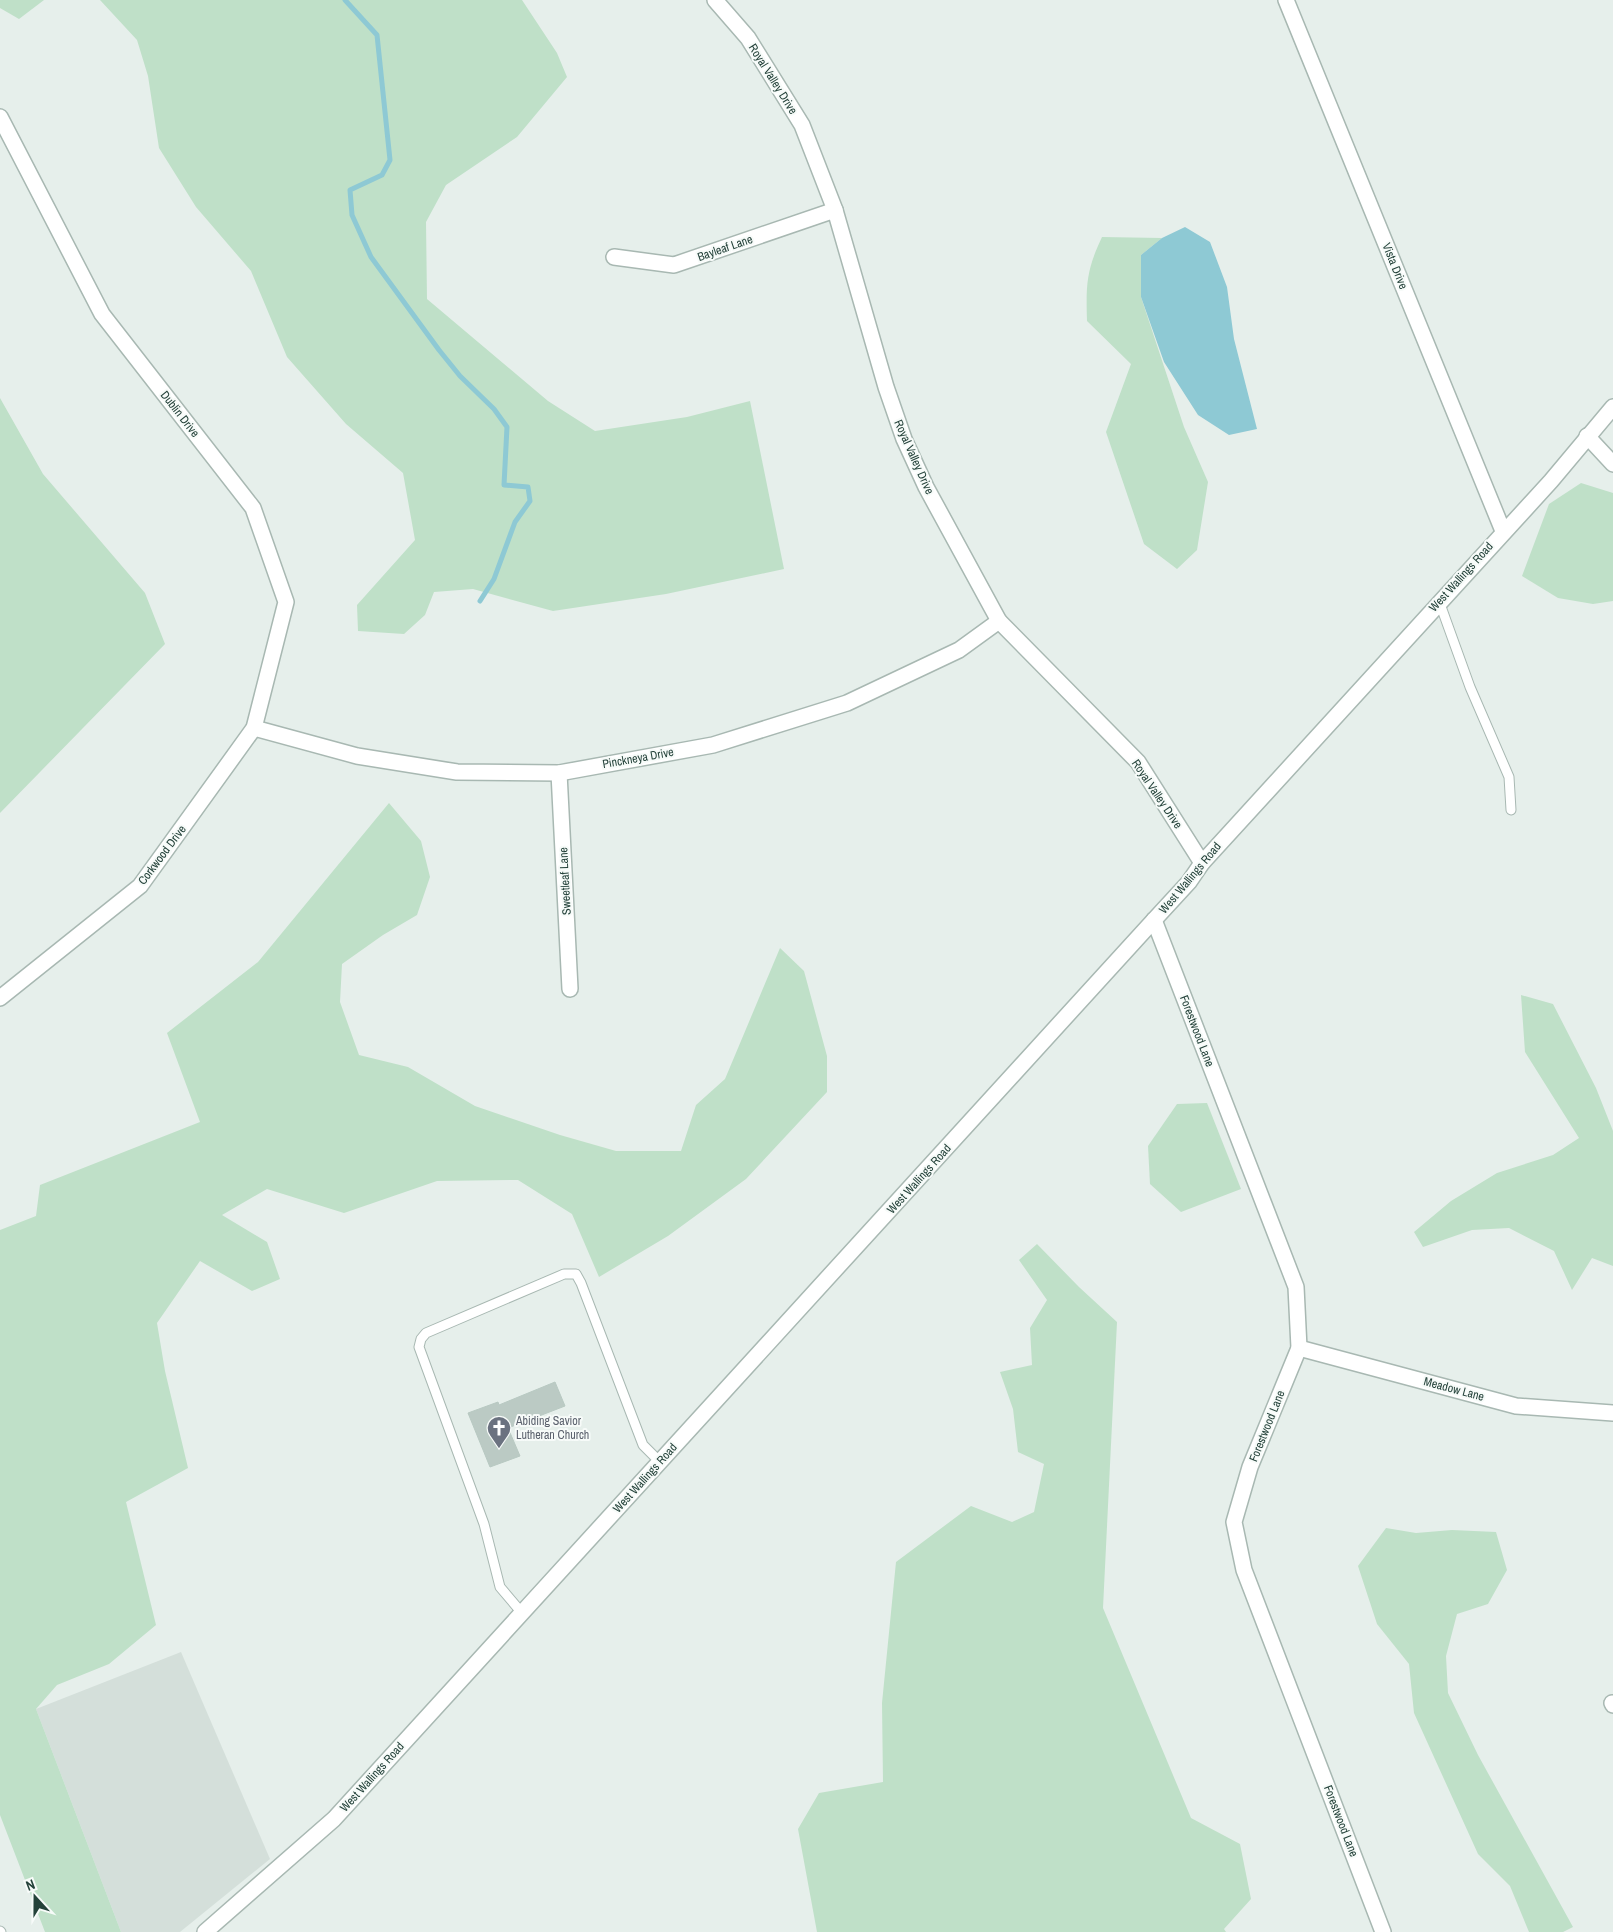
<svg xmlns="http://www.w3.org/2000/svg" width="1613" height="1932" viewBox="0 0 1613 1932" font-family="'Archivo Narrow',sans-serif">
<rect width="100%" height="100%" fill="#e6efeb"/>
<path fill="#d4dfda" d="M181,1652L270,1859L180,1932H121L36,1709Z"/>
<g fill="#bfe0c8">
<path d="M0,0H44L19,19L0,8Z"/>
<path d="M100,0H522L557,53L567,77L517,137L446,185L426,222L427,299L548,401L595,431L687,417L750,401L784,569L666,594L553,611L473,589L434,592L425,615L404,634L358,631L357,605L415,540L403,473L346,424L287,357L251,271L196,207L159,148L148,76L137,40Z"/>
<path d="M1102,237L1162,238L1141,255V297L1184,427L1208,482L1197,550L1177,569L1144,544L1106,432L1131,364L1087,321C1086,285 1086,271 1102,237Z"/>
<path d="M0,398L43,474L145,593L165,644L0,813Z"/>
<path d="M1581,483L1613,493V601L1593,604L1558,598L1522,576L1549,504Z"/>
<path d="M389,803L421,841L430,877L417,915L383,935L342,964L340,1002L359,1055L408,1067L475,1106L560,1135L616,1151H681L696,1105L725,1079L780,948L804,971L827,1056V1092L746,1179L668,1236L599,1277L572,1214L518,1180L437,1181L344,1213L267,1189L222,1215L267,1242L280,1279L252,1291L200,1261L157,1323L165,1371L188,1468L126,1502L156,1625L109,1664L57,1685L36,1709L121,1932H45L0,1815V1230L36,1216L40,1185L200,1122L167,1033L258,962Z"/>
<path d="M1521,995L1553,1004L1596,1088L1613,1131V1266L1592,1258L1572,1290L1554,1251L1509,1228L1472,1230L1423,1247L1414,1232L1451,1201L1497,1173L1553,1155L1579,1138L1525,1052Z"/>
<path d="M1207,1103L1241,1189L1181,1212L1150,1184L1148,1146L1177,1104Z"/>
<path d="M1037,1244L1079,1287L1117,1322L1103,1608L1191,1818L1240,1844L1251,1899L1224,1929L1226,1932H817L798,1829L819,1793L883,1782L882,1703L896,1562L971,1506L1012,1522L1034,1512L1044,1464L1018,1452L1013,1409L1000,1372L1032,1365L1030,1328L1047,1300L1019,1260Z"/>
<path d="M1386,1528L1416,1533L1452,1530L1496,1532L1507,1570L1488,1604L1457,1614L1446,1656L1448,1693L1478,1755L1573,1927L1563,1932H1529L1510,1886L1478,1854L1414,1713L1409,1664L1377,1624L1358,1566Z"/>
</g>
<path fill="#8ec9d4" d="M1185,227L1210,242L1227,287L1234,339L1257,429L1229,435L1198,415L1164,362L1141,297V255L1162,238Z"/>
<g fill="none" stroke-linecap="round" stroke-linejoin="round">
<path stroke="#8ec9d4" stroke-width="5" d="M345,0L377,35L390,160L382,175L350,190L352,215L371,257L439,350L460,376L494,409L507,427L504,485L528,487L530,501L515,522L494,579L480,601"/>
</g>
<path fill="#bbcac4" stroke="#b8c9c2" d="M555,1382L565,1406L508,1428L520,1456L490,1467L468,1413L498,1402L499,1405Z"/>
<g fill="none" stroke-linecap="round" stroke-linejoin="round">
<g stroke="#a8b8b2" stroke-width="11">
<g id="service">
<path d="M1439,601L1470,687L1509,777L1511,810"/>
<path d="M522,1613L500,1587L484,1524L419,1347L421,1339L426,1333L564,1274H576L581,1283L643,1445L660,1462"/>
<path d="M0,1931L1,1932"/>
</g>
</g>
<g stroke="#a8b8b2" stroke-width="18">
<g id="minor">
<path d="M715,0L748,38L802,125L835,210L886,387L904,439L926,487L999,621L1138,762L1202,863"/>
<path d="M1286,0L1503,531"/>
<path d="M0,117L102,314L253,508L286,602L254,728L140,886L0,998"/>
<path d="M614,257L674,265L835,210"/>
<path d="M1587,436L1613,464"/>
<path d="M254,728L357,756L457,772L559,773L713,745L847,703L959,650L999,621"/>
<path d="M559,773L570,989"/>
<path d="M1154,920L1296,1287L1299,1348L1250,1467L1234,1522L1244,1570L1383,1932"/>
<path d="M1299,1348L1516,1406L1613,1413"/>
<path d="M1612,1703L1613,1705"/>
</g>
</g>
<g stroke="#a8b8b2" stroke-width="18">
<path id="tertiary" d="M205,1932L334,1819L1154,920L1189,882L1202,863L1551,481L1613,407"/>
</g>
<use href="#service" stroke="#fff" stroke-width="9"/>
<use href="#minor" stroke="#fff" stroke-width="15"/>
<use href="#tertiary" stroke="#fff" stroke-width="15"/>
</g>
<defs>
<g id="church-pin" transform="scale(1.25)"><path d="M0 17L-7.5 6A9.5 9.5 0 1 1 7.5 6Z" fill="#6b7280" stroke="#f7fbf9"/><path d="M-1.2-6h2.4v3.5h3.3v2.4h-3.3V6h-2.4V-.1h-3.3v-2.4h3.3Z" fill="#fff"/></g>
</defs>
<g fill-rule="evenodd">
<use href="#church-pin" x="499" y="1428"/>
</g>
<g text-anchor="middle" stroke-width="4" stroke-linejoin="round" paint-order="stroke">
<g font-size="12" fill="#24423a" stroke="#f7fbf9">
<text transform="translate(773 79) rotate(58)" y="4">Royal Valley Drive</text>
<text transform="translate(725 248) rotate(-19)" y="4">Bayleaf Lane</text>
<text transform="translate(1395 266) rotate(68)" y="4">Vista Drive</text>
<text transform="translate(180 414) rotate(52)" y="4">Dublin Drive</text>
<text transform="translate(914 457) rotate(66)" y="4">Royal Valley Drive</text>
<text transform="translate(1461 577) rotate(-48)" y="4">West Wallings Road</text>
<text transform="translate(638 758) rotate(-10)" y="4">Pinckneya Drive</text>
<text transform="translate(1157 794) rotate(56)" y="4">Royal Valley Drive</text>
<text transform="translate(162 855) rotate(-53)" y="4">Corkwood Drive</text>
<text transform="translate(1190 878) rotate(-50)" y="4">West Wallings Road</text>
<text transform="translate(565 881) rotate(-93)" y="4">Sweetleaf Lane</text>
<text transform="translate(1197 1031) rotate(69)" y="4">Forestwood Lane</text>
<text transform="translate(919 1179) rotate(-48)" y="4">West Wallings Road</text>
<text transform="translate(1454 1389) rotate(15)" y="4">Meadow Lane</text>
<text transform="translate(1267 1426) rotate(-68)" y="4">Forestwood Lane</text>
<text transform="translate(645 1478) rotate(-48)" y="4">West Wallings Road</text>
<text transform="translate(372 1777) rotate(-48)" y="4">West Wallings Road</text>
<text transform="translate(1341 1821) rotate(69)" y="4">Forestwood Lane</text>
</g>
<g font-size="12" fill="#5b616d" stroke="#f7fbf9" text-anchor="start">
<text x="516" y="1425">Abiding Savior<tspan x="516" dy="14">Lutheran Church</tspan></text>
</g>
</g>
<g transform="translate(35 1897) rotate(339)" stroke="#f7fbf9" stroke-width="4" paint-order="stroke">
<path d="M0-4L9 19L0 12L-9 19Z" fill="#24423a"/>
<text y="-8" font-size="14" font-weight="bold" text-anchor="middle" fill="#24423a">N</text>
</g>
</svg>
